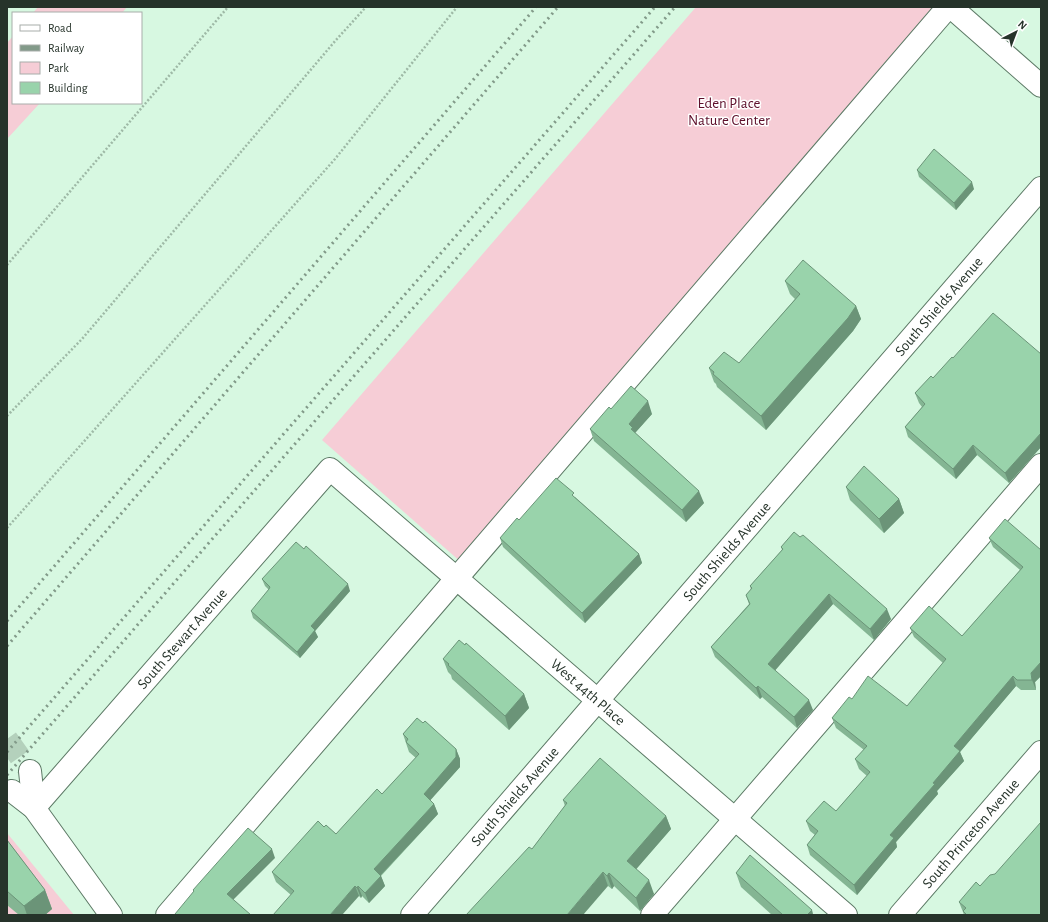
<svg xmlns="http://www.w3.org/2000/svg" width="1048" height="922" viewBox="0 0 1048 922" font-family="'Alegreya Sans',sans-serif">
<rect width="100%" height="100%" fill="#d7f8e1"/>
<g fill="#f6cdd6">
<path d="M38,7H127L122,13H33Z"/>
<path d="M696,7H930L937,13L462,563L322,440Z"/>
<path d="M13,36V103H40L7,139V43Z"/>
<path d="M7,833L74,915H7Z"/>
</g>
<g fill="none" stroke-linecap="round" stroke-linejoin="round">
<path stroke="#b4d1bc" stroke-width="22" stroke-dasharray="22 11" stroke-linecap="butt" d="M7,739L30,771"/>
<g stroke="#5c7965" stroke-width="24">
<g id="minor">
<path d="M951,7L1041,86"/>
<path d="M30,771L34,808"/>
<path d="M12,791L34,808L111,915"/>
<path id="s1" d="M34,808L330,469L846,915"/>
<path d="M167,915L948,7"/>
<path id="s2" d="M412,915L1041,188"/>
<path d="M652,915L1041,465"/>
<path id="s3" d="M900,915L1041,752"/>
</g>
</g>
<g stroke="#9eb9a6" stroke-width="2.5" stroke-dasharray="2 2" stroke-linecap="butt">
<path d="M7,265L228,7"/>
<path d="M7,416L82,339L336,40L366,7"/>
<path d="M7,528L335,159L457,7"/>
</g>
<use href="#minor" stroke="#fff" stroke-width="22"/>
<g stroke="#829a89" stroke-width="3" stroke-dasharray="2 4" stroke-linecap="butt">
<path d="M7,621L536,7"/>
<path d="M7,646L558,7"/>
<path d="M7,752L655,7"/>
<path d="M7,775L675,7"/>
</g>
</g>
<g fill="#84b593">
<path d="M917,170L974,189L956,210L919,177Z"/>
<path d="M785,281L856,306L861,319L853,331L766,430L717,387L716,384L714,382L709,368L739,363L795,299L790,294Z"/>
<path d="M1041,354V447L1009,483L977,455L956,479L908,437L905,427L922,407L919,403L915,393L933,378L953,358Z"/>
<path d="M611,409L652,414L635,433L704,503L686,522L594,441L590,429Z"/>
<path d="M846,487L899,499L904,513L884,533L850,500Z"/>
<path d="M575,497L639,554L642,563L585,623L503,547L500,538L519,520Z"/>
<path d="M989,538L1041,550V676L1035,682L1036,690H1021L1016,686L960,752L964,761L937,791L938,794L896,842L897,847L857,895L810,855L807,845L815,835L810,831L806,821L836,811L867,776L859,769L855,759L864,750L836,728L832,718L852,699L907,706L943,663L914,637L910,628L962,636L1020,570L993,547Z"/>
<path d="M781,547L891,619L874,640L833,604L775,670L813,710L797,728L762,697L760,699L715,657L711,647L749,604L746,595L751,590L750,586L782,550Z"/>
<path d="M304,549L350,591L315,631L318,637L300,658L253,618L251,611L269,590L265,586L262,579Z"/>
<path d="M443,659L524,694L529,708L509,730L452,679L451,675L448,672Z"/>
<path d="M423,723L456,749L460,759V767L430,800L434,804L438,814L381,876L385,886L369,903L362,896L361,898L359,896L291,895L276,882L272,872L324,827L336,834L382,794L416,758L409,752L403,734Z"/>
<path d="M563,800L666,816L671,829L636,869L654,894L640,911L614,886L612,889L608,886L532,849L565,806Z"/>
<path d="M7,840L45,890L52,909L45,915H19L7,905Z"/>
<path d="M736,873L812,910L813,915H772L741,887Z"/>
<path d="M995,874L1041,915H964L963,912L959,902L980,886Z"/>
</g>
<g fill="#6b9478">
<path d="M972,182L974,189L956,210L954,203Z"/>
<path d="M856,306L861,319L853,331L766,430L761,416Z"/>
<path d="M648,401L652,414L635,433L638,440L629,424Z"/>
<path d="M1041,433V447L1009,483L1005,473Z"/>
<path d="M973,445L977,455L956,479L953,469Z"/>
<path d="M699,491L704,503L686,522L682,510Z"/>
<path d="M899,499L904,513L884,533L879,519Z"/>
<path d="M639,554L642,563L585,623L582,613Z"/>
<path d="M348,584L350,591L315,631L318,637L300,658L297,652L311,626Z"/>
<path d="M829,594L833,604L772,674L768,664Z"/>
<path d="M887,609L891,619L874,640L870,629Z"/>
<path d="M1041,662V676L1035,682L1036,690L1032,680L1031,673Z"/>
<path d="M1013,676L1016,686L960,752L964,761L937,791L938,794L896,842L897,847L857,895L854,885L890,835L933,783L954,746Z"/>
<path d="M758,686L762,697L760,699L756,688Z"/>
<path d="M524,694L529,708L509,730L505,716Z"/>
<path d="M809,700L813,710L797,728L794,717Z"/>
<path d="M456,749L460,759V767L427,804L424,794Z"/>
<path d="M434,804L438,814L377,879L374,869Z"/>
<path d="M666,816L671,829L632,874L627,861Z"/>
<path d="M272,849L275,858L230,903L227,894Z"/>
<path d="M603,872L608,886L583,915H567Z"/>
<path d="M609,873L614,886L612,889L607,876Z"/>
<path d="M381,876L385,886L369,903L365,893Z"/>
<path d="M649,880L654,894L640,911L636,898Z"/>
<path d="M355,886L359,896L342,915H330Z"/>
<path d="M358,886L362,896L361,898L357,888Z"/>
<path d="M45,890L52,909L45,915H27L24,906Z"/>
<path d="M812,910L813,915H807Z"/>
</g>
<g fill="#99d3ab" stroke="#6b9478">
<path d="M934,149L972,182L954,203L917,170Z"/>
<path d="M803,260L856,306L848,318L761,416L713,374L714,372L709,368L724,352L739,363L800,294L785,281Z"/>
<path d="M993,313L1041,354V433L1005,473L973,445L953,469L905,427L925,404L915,393L931,376L933,378L952,357L953,358Z"/>
<path d="M631,386L648,401L629,424L633,428L631,429L699,491L682,510L590,429L609,407L611,409Z"/>
<path d="M864,466L899,499L879,519L846,487Z"/>
<path d="M556,478L574,493L572,495L639,554L582,613L500,538L517,518L519,520Z"/>
<path d="M1005,519L1041,550V662L1031,673L1032,680H1017L1013,676L954,746L960,751L933,783L935,784L890,835L894,838L854,885L807,845L818,831L806,821L824,801L836,811L870,772L855,759L867,746L832,718L849,697L852,699L868,676L907,706L946,659L910,628L929,606L962,636L1023,567L989,538Z"/>
<path d="M794,532L800,537L803,535L887,609L870,629L829,594L768,664L809,700L794,717L758,686L756,688L711,647L750,604L746,595L752,588L750,586L783,549L781,547Z"/>
<path d="M296,542L304,549L306,546L348,584L311,626L315,630L297,652L251,611L269,589L270,587L262,579Z"/>
<path d="M459,640L465,645L466,643L524,694L505,716L448,665L449,664L443,659Z"/>
<path d="M417,718L423,723L425,721L456,749V757L424,794L434,804L374,869L381,876L365,893L358,886L357,888L355,886L330,915H273L294,891L272,872L318,821L324,827L326,825L336,834L377,789L382,794L419,754L406,742L408,739L403,734Z"/>
<path d="M600,758L666,816L627,861L649,880L636,898L609,873L607,876L603,872L567,915H466L529,847L532,849L567,803L563,800Z"/>
<path d="M1041,822V915H967L963,911L966,908L959,902L976,882L980,886L990,875L995,874Z"/>
<path d="M248,828L272,849L227,894L251,915H176L175,914L194,891L193,890Z"/>
<path d="M7,840L45,890L24,906L7,891Z"/>
<path d="M750,855L812,910L807,915H783L736,873Z"/>
</g>
<g text-anchor="middle" stroke-width="3" stroke-linejoin="round" paint-order="stroke">
<g font-size="15" fill="#5e102c" stroke="#fff">
<text x="729" y="108">Eden Place<tspan x="729" dy="17">Nature Center</tspan></text>
</g>
<g font-size="15" fill="#26332a" stroke="#fff">
<text dy="5" stroke="none"><textPath href="#s2" startOffset="805">South Shields Avenue</textPath></text>
<text dy="5" stroke="none"><textPath href="#s2" startOffset="481">South Shields Avenue</textPath></text>
<text dy="5" stroke="none"><textPath href="#s1" startOffset="225">South Stewart Avenue</textPath></text>
<text dy="5" stroke="none"><textPath href="#s1" startOffset="791">West 44th Place</textPath></text>
<text dy="5" stroke="none"><textPath href="#s2" startOffset="157">South Shields Avenue</textPath></text>
<text dy="5" stroke="none"><textPath href="#s3" startOffset="108">South Princeton Avenue</textPath></text>
</g>
</g>
<rect width="1048" height="922" fill="none" stroke="#26332a" stroke-width="16"/>
<rect x="12" y="12" width="130" height="92" fill="#ffffff" stroke="#a8adaa"/>
<rect x="20" y="25" width="20" height="6" fill="#ffffff" stroke="#a8adaa"/>
<text x="48" y="32" font-size="12" fill="#26332a">Road</text>
<rect x="20" y="45" width="20" height="6" fill="#829a89" stroke="#a8adaa"/>
<text x="48" y="52" font-size="12" fill="#26332a">Railway</text>
<rect x="20" y="62" width="20" height="12" fill="#f6cdd6" stroke="#a8adaa"/>
<text x="48" y="72" font-size="12" fill="#26332a">Park</text>
<rect x="20" y="82" width="20" height="12" fill="#99d3ab" stroke="#a8adaa"/>
<text x="48" y="92" font-size="12" fill="#26332a">Building</text>
<g transform="translate(1016 32) rotate(42)" stroke="#ffffff" stroke-width="3" paint-order="stroke">
<path d="M0-3L7 15L0 10L-7 15Z" fill="#26332a"/>
<text y="-6" font-size="11" font-weight="bold" text-anchor="middle" fill="#26332a">N</text>
</g>
</svg>
